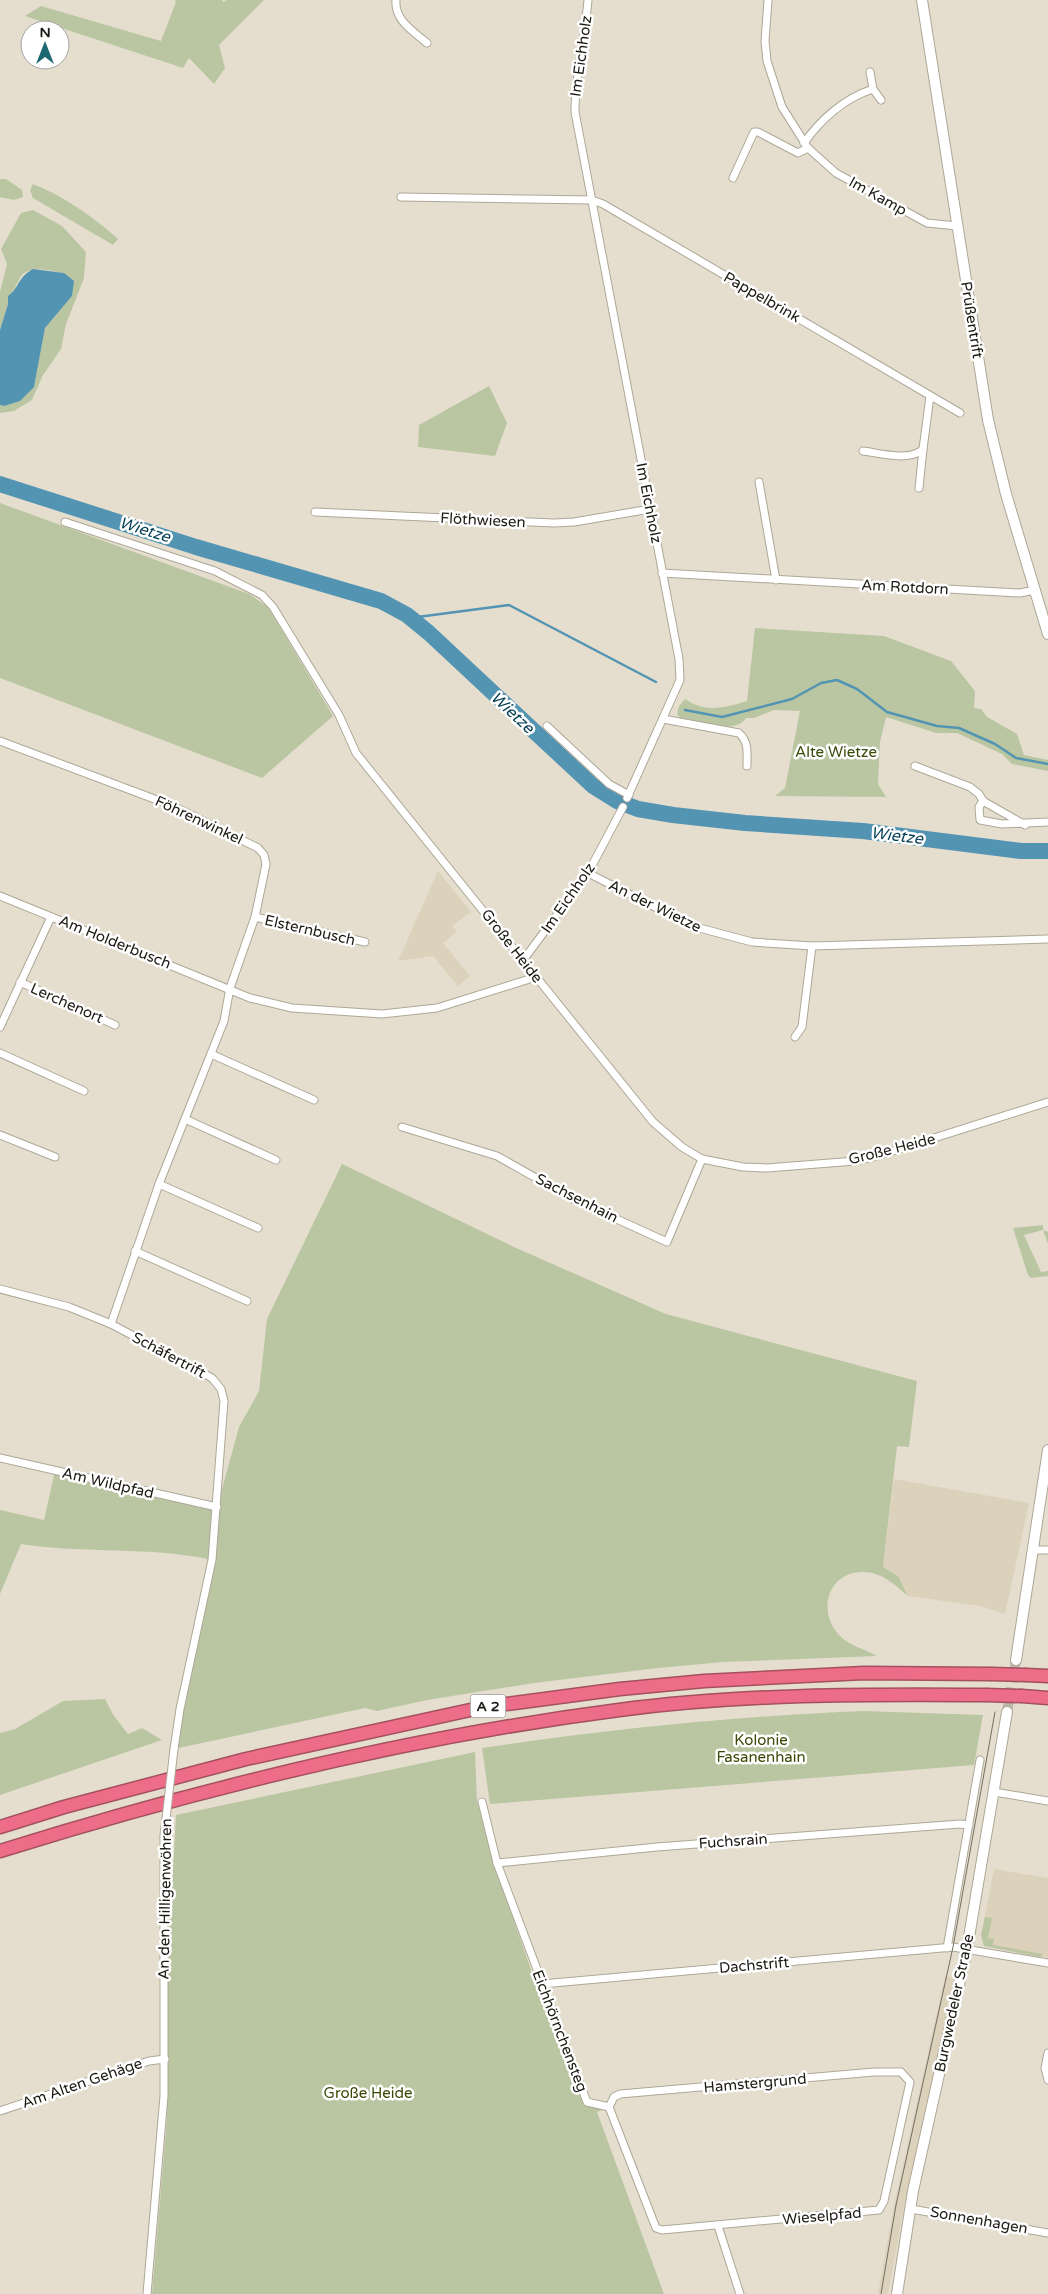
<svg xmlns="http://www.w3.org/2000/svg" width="1048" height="2294" viewBox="0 0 1048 2294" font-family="'Varela Round',sans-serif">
<rect width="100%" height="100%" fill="#e5decf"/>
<g fill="#dcd2bb">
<path d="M438,871L471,912L452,926L457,932L443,943L470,976L458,986L433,956L398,961Z"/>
<path d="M894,1479L1029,1503L1005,1614L981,1606L908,1596L898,1576L883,1567Z"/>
<path d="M994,1869L1048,1878V1958L984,1946L981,1935Z"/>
<path d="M945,1976L955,1978L904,2207L888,2294H878L894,2205Z"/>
</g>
<g fill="#bac6a2">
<path d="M175,0H222L223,2L227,0H264L219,45L225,68L214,84L189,58L183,68L25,16L41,6L161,41L176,2Z"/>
<path d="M0,179H6L22,190L23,197L14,200L0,197Z"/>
<path d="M33,184C64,196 93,217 118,239L113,245L33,198L30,190Z"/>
<path d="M33,210L62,226L86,252L84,278L66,324L61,349L43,375L32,400L14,411L0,413V405L5,406L34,387L45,328L72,296L64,273C51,271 31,264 21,276C16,284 15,291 8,297V304L0,330V292L7,264L1,249L21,213Z"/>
<path d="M489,386L507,423L495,456L418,447L419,425Z"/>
<path d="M0,503L249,594L268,607L333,716L262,778L0,678Z"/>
<path d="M755,628L884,636L951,661L975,691L974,708L981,709L987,717L1017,734L1024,755L1048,760V771L1012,764L1002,754L957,733H936L886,717L880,742L878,784L886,797L775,796L785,788L800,711L774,710L754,718H746C736,735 698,722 681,719L677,714L679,706L685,699C705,713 725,708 747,701Z"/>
<path d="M342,1164L514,1247L666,1314L917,1381L909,1447L897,1446L883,1567L898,1576L908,1596C897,1587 886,1576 872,1573C832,1565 814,1607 839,1635C848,1645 866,1650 877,1656L723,1662L658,1668L534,1683L427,1700L377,1711L365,1708L174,1749L212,1560C150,1546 84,1554 21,1544L0,1594V1510L44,1520L55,1471L217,1507L239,1427L259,1391L267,1319Z"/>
<path d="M1043,1225V1230L1048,1232V1244L1043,1230L1024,1235L1041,1272L1048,1271V1276L1031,1278L1028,1275L1013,1228Z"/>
<path d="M105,1699L114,1716L128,1734L142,1728L162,1740L0,1795V1733L15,1729L63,1701Z"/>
<path d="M864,1711L983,1715L974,1765L490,1804L482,1748C609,1729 736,1716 864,1711Z"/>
<path d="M475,1752L477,1801L494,1864L536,1984H542L587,2102L609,2107L597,2112L664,2294H152L167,2119L168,1959L176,1815Z"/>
<path d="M985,1917L992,1918L988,1938L994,1939L993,1945L1043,1954L1040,1957L984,1946L981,1935Z"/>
</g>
<path fill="#5394b2" d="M33,269L64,273L74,281L72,296L45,328L34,387L20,401L4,406L0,405V330L8,304V296C21,286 16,279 33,269Z"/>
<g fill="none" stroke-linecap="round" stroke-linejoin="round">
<g stroke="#5394b2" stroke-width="2.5">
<path d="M410,618L509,605L656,682"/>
<path d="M685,710L722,717L792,699L821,683L837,680L857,689L887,712L937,726L959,728L995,744L1016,758L1048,764"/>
</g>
<path stroke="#5394b2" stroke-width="16" d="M0,484L196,547L381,601L407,615L429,633L593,786L617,801L638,809L673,815L745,823L863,831L1021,851H1048"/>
<path stroke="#bdb7aa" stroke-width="10" stroke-dasharray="10 5" stroke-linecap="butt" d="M1007,1712L1016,1660"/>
<g stroke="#aea798" stroke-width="9">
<g id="minor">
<path d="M396,0C394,20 413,31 427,43"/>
<path d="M588,0C585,37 575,74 575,112L679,659L680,680L627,798"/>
<path d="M768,0L765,41L767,61L782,107L808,148L836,173L927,223L957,226"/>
<path d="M873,89L881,100"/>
<path d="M804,143C821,119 845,98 873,89L870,72"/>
<path d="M733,178L754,132H758L798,153L808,148"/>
<path d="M401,197L592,200L603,204L960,413"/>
<path d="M863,451C879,453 911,462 923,449L930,396"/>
<path d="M759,482L776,580"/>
<path d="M919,488L923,449"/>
<path d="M315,512L554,523L574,522L650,509"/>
<path d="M65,522L215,571L262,595L273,607L339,715L356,753L653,1122L682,1147L702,1159L743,1167L767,1168L855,1161L877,1156L1048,1102"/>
<path d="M662,573L1020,593L1035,590"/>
<path d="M663,719L739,733C749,742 747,753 747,766"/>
<path d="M547,726L609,784L629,795"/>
<path d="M0,741L173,806L258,848L264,855L266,864L264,874L255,917L230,988L224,1021L159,1184L111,1324"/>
<path d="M915,766L970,787L979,794L983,801L1025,825"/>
<path d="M983,801L979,807L980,820L1002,824L1048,822"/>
<path d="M588,873L692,926L752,942L812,946L1048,939"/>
<path d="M0,896L250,998L292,1008L382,1014L437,1008L536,977"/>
<path d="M255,917L365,942"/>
<path d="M524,959L588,873L623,807"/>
<path d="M20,982L115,1025"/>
<path d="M0,1027L51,917"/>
<path d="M795,1037L802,1027L812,946"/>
<path d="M0,1053L84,1091"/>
<path d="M211,1054L314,1100"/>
<path d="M185,1119L276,1160"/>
<path d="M402,1127L497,1156L575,1200L667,1242L702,1159"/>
<path d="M0,1135L55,1157"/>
<path d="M159,1184L258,1228"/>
<path d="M135,1251L247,1301"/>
<path d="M0,1289L69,1307L111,1324L212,1378L221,1389L224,1401L212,1560L180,1709L174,1749"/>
<path d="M0,1458L217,1507"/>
<path d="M1032,1550H1048"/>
<path d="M994,1792L1048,1801"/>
<path d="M482,1802L497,1863L587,2102L609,2107L656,2228L662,2230L879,2210L884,2201L910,2082L901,2072H874L620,2094L614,2097L609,2107"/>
<path d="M497,1863L657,1847L960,1824L969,1825"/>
<path d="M947,1948L980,1760"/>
<path d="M542,1984L953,1947L1048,1963"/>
<path d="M1048,2053L1045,2068L1048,2080"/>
<path d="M0,2111L149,2061L165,2059"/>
<path d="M911,2209L1048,2233"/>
<path d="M718,2226L740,2294"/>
<path d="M147,2294L164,2096V1836"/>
</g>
</g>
<g stroke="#aea798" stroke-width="12">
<g id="secondary">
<path d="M922,0L988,420L1006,494L1048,634"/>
<path d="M1016,1660L1048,1450"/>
<path d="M897,2294L913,2191L967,1949L1007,1712"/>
</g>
</g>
<g stroke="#a45060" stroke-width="15">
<g id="motorway">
<path d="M1026,1675L1048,1676"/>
<path d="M1022,1696L1048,1698"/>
<path d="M0,1827L64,1807L246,1759L484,1707L620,1689L704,1681L864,1673L990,1674"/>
<path d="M0,1851C202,1788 409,1737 619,1710C740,1694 864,1694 986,1695"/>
</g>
</g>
<use href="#minor" stroke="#fff" stroke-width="7"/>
<use href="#secondary" stroke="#fff" stroke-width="10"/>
<use href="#motorway" stroke="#ed6d89" stroke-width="12"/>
<path stroke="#726e64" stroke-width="1" d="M881,2294L896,2205L953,1947L995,1712"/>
<g stroke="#aea798" stroke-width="9" stroke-linecap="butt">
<path id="minor-bridge" d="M164,1836L174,1749"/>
</g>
<g stroke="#a45060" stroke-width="15" stroke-linecap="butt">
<g id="motorway-bridge">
<path d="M990,1674L1026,1675"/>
<path d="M986,1695L1022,1696"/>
</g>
</g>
<use href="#minor-bridge" stroke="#fff" stroke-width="7"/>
<use href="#motorway-bridge" stroke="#ed6d89" stroke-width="12"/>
</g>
<g text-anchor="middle" stroke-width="5" stroke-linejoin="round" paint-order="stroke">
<rect fill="#fff" stroke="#615f5b" stroke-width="1" x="470.5" y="1694.5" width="35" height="23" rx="4"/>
<g font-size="14" font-weight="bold" fill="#1d1a15">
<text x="488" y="1711">A 2</text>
</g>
<g font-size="15" fill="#1d1a15" stroke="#fff">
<text transform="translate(581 56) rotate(-82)" y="5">Im Eichholz</text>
<text transform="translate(878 196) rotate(29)" y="5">Im Kamp</text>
<text transform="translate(762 297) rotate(30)" y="5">Pappelbrink</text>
<text transform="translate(972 320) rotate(81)" y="5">Prüßentrift</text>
<text transform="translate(649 503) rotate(79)" y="5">Im Eichholz</text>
<text transform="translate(483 520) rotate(3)" y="5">Flöthwiesen</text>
<text transform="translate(905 587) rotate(3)" y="5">Am Rotdorn</text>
<text transform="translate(199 820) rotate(25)" y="5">Föhrenwinkel</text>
<text transform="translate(568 898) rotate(-55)" y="5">Im Eichholz</text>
<text transform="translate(655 906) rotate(26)" y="5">An der Wietze</text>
<text transform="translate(310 930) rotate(13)" y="5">Elsternbusch</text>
<text transform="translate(115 942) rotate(22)" y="5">Am Holderbusch</text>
<text transform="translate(512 946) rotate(52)" y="5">Große Heide</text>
<text transform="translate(67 1003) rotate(24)" y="5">Lerchenort</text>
<text transform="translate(892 1149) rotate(-14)" y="5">Große Heide</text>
<text transform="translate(577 1198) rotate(27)" y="5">Sachsenhain</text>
<text transform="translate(169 1355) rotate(28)" y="5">Schäfertrift</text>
<text transform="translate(108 1483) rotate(13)" y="5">Am Wildpfad</text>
<text transform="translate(733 1841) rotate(-4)" y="5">Fuchsrain</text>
<text transform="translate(165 1899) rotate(-89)" y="5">An den Hilligenwöhren</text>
<text transform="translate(754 1965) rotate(-5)" y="5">Dachstrift</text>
<text transform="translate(954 2003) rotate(-78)" y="5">Burgwedeler Straße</text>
<text transform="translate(560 2031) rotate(69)" y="5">Eichhörnchensteg</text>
<text transform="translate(82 2083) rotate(-19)" y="5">Am Alten Gehäge</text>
<text transform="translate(755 2083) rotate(-5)" y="5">Hamstergrund</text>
<text transform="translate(822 2216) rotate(-5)" y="5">Wieselpfad</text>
<text transform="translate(979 2220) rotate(10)" y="5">Sonnenhagen</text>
</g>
<g font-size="15" fill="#3a4906" stroke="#fff">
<text x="836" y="757">Alte Wietze</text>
<text x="761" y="1745">Kolonie<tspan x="761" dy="17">Fasanenhain</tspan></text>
<text x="368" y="2098">Große Heide</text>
</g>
<g font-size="16" font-style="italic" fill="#053f55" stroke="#fff">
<text transform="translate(145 529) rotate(17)" y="6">Wietze</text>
<text transform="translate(513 712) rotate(43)" y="6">Wietze</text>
<text transform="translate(897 835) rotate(7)" y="6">Wietze</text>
</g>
</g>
<g transform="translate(45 45)"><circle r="24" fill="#ffffff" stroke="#a5a3a1"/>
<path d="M0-4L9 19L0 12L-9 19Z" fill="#1d6872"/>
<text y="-8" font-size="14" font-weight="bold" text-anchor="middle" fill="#1d1a15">N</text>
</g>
</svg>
